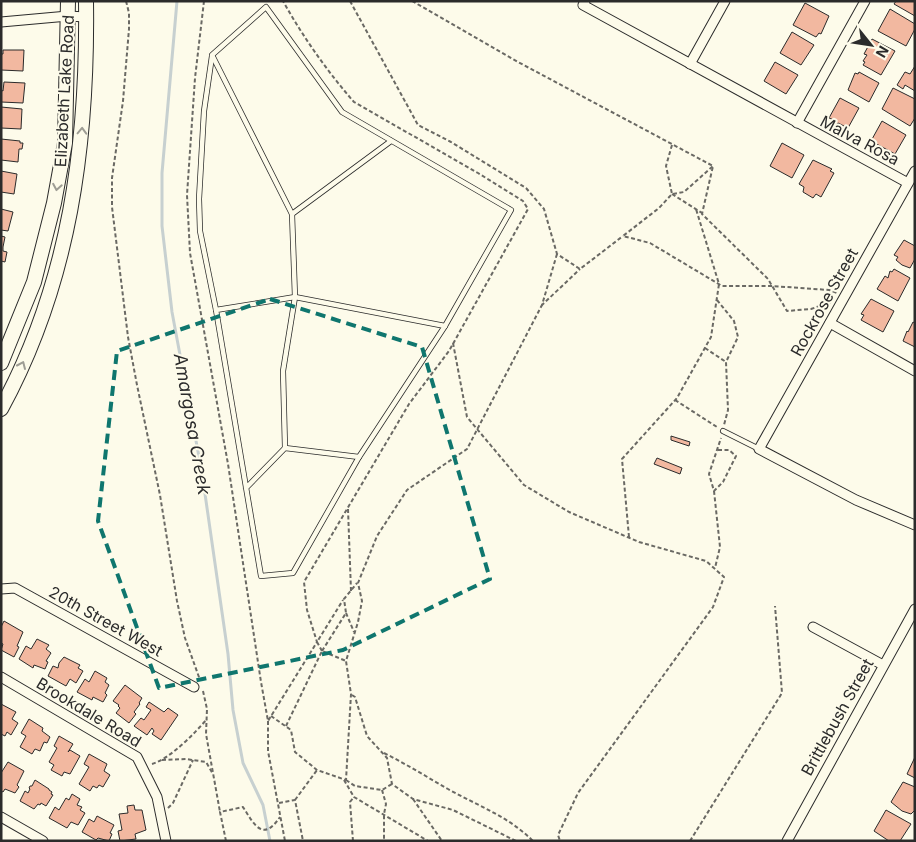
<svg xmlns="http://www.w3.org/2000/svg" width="916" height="842" viewBox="0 0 916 842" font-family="Inter,sans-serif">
<rect width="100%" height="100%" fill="#fdfbea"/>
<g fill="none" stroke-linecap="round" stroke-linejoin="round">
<path stroke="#c7d0d0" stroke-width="3" d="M177,1L162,173V226L172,312L202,473L228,654L233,710L243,763L263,805L270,841"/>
</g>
<g fill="#f2b8a0" stroke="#2b2b2b">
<path d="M896,1H915V16L894,4Z"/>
<path d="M805,3L829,16L821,34L819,33L816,37L793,25Z"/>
<path d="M890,9L915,24V29L906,46L878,31Z"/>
<path d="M792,32L814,45L801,65L780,53Z"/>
<path d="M872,39L895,51L881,75L863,65L865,62L863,61L867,55L864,54Z"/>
<path d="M3,50H24L23,71L1,70V54H3Z"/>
<path d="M775,62L798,75L786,94L764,81Z"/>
<path d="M915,66V91L905,85L903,89L897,85L905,72L910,74Z"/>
<path d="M859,72L879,83L869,102L848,90L855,73L858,74Z"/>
<path d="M4,82L25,83L23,103L1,102V90L3,91Z"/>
<path d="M893,88L915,99V118L910,126L882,109Z"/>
<path d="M840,98L859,108L848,128L838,123L836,126L832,124L834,120L829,118Z"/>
<path d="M1,107L22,109L21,129L1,128Z"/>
<path d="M882,121L906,135L895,154L871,141Z"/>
<path d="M1,139L20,141V143H23L22,149H19L18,162L1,160Z"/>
<path d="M782,143L804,155L792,178L770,166Z"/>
<path d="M813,160L832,169L830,171L834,173L821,197L816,194L813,198L803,192L804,187L799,184Z"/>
<path d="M1,171L17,174L14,194L1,192Z"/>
<path d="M1,209L13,212L8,231L1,230Z"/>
<path d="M1,236L5,237L3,247V251L7,252L5,262L1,261Z"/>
<path d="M904,240L915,246V259L910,268L902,265L896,260L898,257L894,255Z"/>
<path d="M894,269L910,278L898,301L877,289L885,276L888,278L890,271L892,272Z"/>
<path d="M871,299L894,311L883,332L861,320L864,315L861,314Z"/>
<path d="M913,322L915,323V347L903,341L907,331L908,332Z"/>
<path d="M671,436L690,442L689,446L671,440Z"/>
<path d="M657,458L682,468L680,474L654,464Z"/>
<path d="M4,621L23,632L17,646L19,647L14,657L1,650L3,644L1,643V627Z"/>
<path d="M37,639L49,645L46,649L51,653L46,661L48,662L45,669L34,665L33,668L19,659L26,646L31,649Z"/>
<path d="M64,657L80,665L78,668L83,671L76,683L70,679L66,686L48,676L53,666L58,668L59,663Z"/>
<path d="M95,671L107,678L105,682L109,685L105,693L107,695L103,702L93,697L92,700L77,692L85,679L89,682Z"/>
<path d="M125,685L142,698L139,703L140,704L134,712L136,714L129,723L116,713L120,708L118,706L119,705L113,701Z"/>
<path d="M149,702L164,712L168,708L178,715L161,740L152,734L154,731L152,728L147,735L134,726L141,718L144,720L151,710L146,707Z"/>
<path d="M1,704L16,712L12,719L18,723L11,735L7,732L5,736L1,734Z"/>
<path d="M29,719L43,728L42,731L50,737L47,743L44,742L40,751L35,749L32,754L20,747L26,736L21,733Z"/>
<path d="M59,736L73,744L68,752L70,750L80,756L70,774L64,772L62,776L51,770L54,765L49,762L57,748L54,746Z"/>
<path d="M89,754L107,764L104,771L110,775L103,787L99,785L97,788L93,786L90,791L79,784L89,767L84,764Z"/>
<path d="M915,757V778L907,774Z"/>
<path d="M8,762L24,771L17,785L19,787L15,793L5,789L3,792L1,791V773Z"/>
<path d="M35,780L49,789V790L52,792L51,794L53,795L46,806L41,803L40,805L38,804L34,809L20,801L25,791L28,793L30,789L29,788L30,786H32Z"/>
<path d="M903,782L915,787V810L911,814L902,811L891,802Z"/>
<path d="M72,794L80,799L77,805L82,807L80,810L85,813L78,825L71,822L67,828L49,818L55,807L59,810L66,798L69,800Z"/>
<path d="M134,805L135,810H142L146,830L135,834L136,839L120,841L118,831L122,830L119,814L128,813L127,806Z"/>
<path d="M886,810L911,824L900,841H889L874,831Z"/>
<path d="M97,816L114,825L110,833L112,834L109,841L98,838L96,840L82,832L89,819L94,822Z"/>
</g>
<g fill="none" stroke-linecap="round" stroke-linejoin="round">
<g stroke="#2b2b2b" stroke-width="6">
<g id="service">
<path d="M212,56L204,111L199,199L200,231L216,310"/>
<path d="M292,214L391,141"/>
<path d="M723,431L759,449"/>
<path d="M285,448L283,371L295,297L292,214L212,55L266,7L342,112L511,210L445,326L359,457"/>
<path d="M246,488L285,448L359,457L293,573L261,576L216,310L295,297L445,326"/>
</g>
</g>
<g stroke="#2b2b2b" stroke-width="11">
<g id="minor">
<path d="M585,1L583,5L908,183"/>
<path d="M1,22L68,16L86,17"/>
<path d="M690,64L725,1"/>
<path d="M797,123L865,1"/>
<path d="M915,171L759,449L856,500L915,525"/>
<path d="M830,323L915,371"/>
<path d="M1,589L15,588L194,687"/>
<path d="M813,627L883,665"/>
<path d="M1,677L137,757L157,797L166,841"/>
<path d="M1,817L43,841"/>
<path d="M787,841L915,609"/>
</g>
</g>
<g stroke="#2b2b2b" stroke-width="16">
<g id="secondary">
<path d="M1,363L34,282L54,203L65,143L68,1"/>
<path d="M1,409C70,282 88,144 86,1"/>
</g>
</g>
<g stroke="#6a6964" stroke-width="2" stroke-dasharray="4 2.5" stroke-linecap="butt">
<path d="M126,1L129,13V29L123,101L112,178V207L128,337L137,385L160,495L177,601L185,638L200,680"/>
<path d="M204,1L195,78L187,195L190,253L228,464L261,682L268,721L317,642L307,610L304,582L409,404L449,351L528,209L523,201L478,173L354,102C327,71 303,37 283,1"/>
<path d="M350,1L418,125L451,142L526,188L544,209L557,254L580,269L623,236"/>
<path d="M412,1L518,62L713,166L702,214L768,279L787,311L811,309L831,302"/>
<path d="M672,145L666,166L672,194L659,208L623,236L650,243L722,286H772L829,290L837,293"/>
<path d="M672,194L702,213"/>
<path d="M673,194L684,192L713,166"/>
<path d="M557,254L542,305L580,269"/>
<path d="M717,300L734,321L738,337L726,362L728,410L724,425"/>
<path d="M453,343L467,417L524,485L569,512L639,542L706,561L724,577L713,607L578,793L558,835L560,841"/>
<path d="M705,348L726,362"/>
<path d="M675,400L717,427"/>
<path d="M718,450H729L736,456L723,482L714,491L709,474L721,438"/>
<path d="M714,491L720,547L715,568"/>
<path d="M348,509L351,591"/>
<path d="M629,537L622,459L677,398L711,337L719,284L696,209"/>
<path d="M346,613L354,632"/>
<path d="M322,651L346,613L344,599L357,583"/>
<path d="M322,651L317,642L343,600"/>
<path d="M203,691L207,709L206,734L220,812"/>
<path d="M352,695L355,697L367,736L387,758L392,784L413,799L453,810L516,841"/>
<path d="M271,716L291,730L295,752L317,770L346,780L351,694L346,661L358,622L362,601L358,583L377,536L407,490L467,449L542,305"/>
<path d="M268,721V751L285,841"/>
<path d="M286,726L322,651L346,661"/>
<path d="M384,753C406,764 427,777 448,789C478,806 508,816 533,841"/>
<path d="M162,760L186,759L206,762L213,774"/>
<path d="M152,764C171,758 194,734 207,719"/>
<path d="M344,780L354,797L428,841"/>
<path d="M346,780L355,786L382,790L392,784"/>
<path d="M382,790L386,804L384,814V841"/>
<path d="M413,799L442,841"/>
<path d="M295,800L317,770"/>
<path d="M279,803L295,800L303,841"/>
<path d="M168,808L173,803L193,760"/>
<path d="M226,841L220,812L243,807C255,826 263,842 280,817"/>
<path d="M353,841L350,802L354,797"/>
<path d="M690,841L782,693L775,606"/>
</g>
<use href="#service" stroke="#fdfbea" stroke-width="4.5"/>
<use href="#minor" stroke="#fdfbea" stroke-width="9"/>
<use href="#secondary" stroke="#fdfbea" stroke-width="14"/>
</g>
<defs><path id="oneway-chevron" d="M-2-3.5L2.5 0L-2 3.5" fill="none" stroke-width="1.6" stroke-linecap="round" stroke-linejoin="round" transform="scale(1.25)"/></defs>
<g stroke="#9e9d94">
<use href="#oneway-chevron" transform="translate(82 131) rotate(-88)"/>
<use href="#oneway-chevron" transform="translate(57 187) rotate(100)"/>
<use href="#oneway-chevron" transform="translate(22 365) rotate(-66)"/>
</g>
<path fill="none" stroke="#0f766e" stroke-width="4" stroke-dasharray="10 6" stroke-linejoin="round" d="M270,299L422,347L490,579L343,650L159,688L98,521L117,351Z"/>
<g text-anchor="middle" stroke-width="4" stroke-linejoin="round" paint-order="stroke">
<g font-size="16" fill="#2b2b2b" stroke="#fdfbea">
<text transform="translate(64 91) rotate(-87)" y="6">Elizabeth Lake Road</text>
<text transform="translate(860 140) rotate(28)" y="6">Malva Rosa</text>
<text transform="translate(824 302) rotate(-61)" y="6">Rockrose Street</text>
<text transform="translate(106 621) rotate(29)" y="6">20th Street West</text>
<text transform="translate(89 712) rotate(31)" y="6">Brookdale Road</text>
<text transform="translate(837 717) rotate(-61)" y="6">Brittlebush Street</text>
</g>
<g font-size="18" font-style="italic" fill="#2b2b2b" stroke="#fdfbea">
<text transform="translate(192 424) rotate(80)" y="6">Amargosa Creek</text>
</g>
</g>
<rect width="916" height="842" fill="none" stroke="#2b2b2b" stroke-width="5"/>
<g transform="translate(871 45) rotate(120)" stroke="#fdfbea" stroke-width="4" paint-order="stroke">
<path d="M0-4L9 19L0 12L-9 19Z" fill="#2b2b2b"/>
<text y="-8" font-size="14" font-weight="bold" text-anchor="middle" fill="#2b2b2b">N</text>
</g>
</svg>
